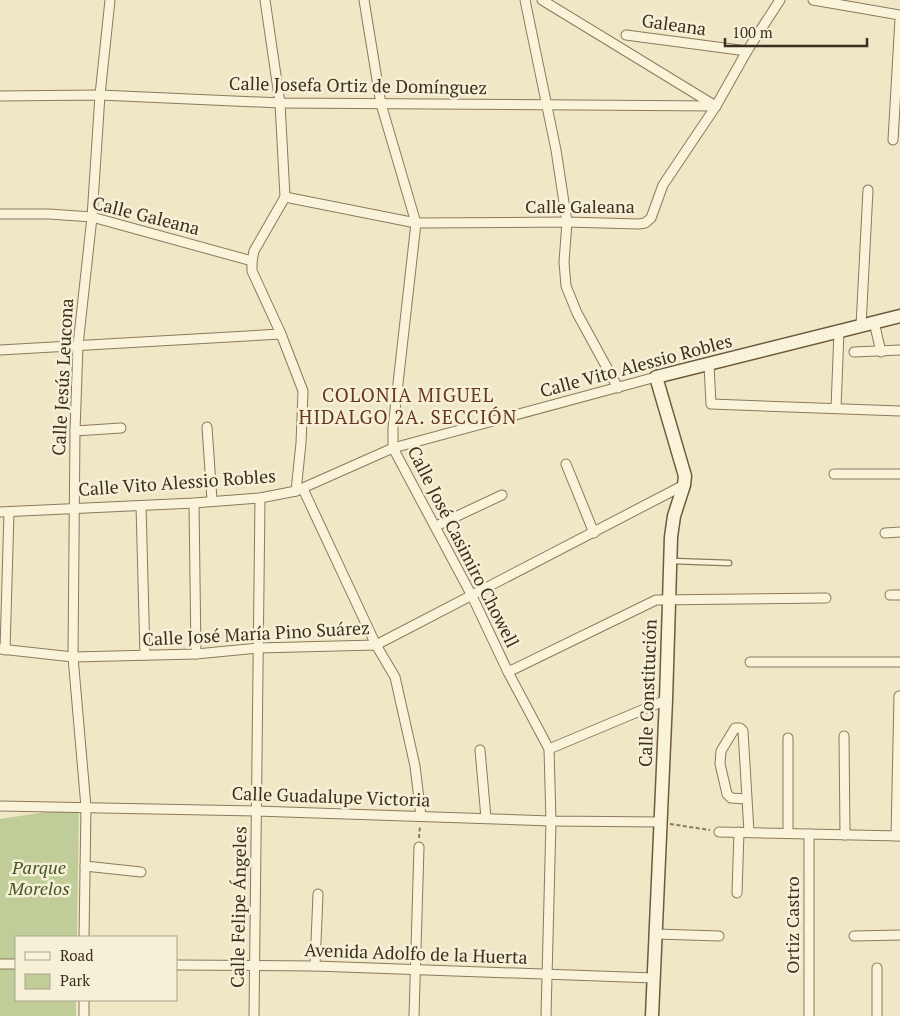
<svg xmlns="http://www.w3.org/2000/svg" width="900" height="1016" viewBox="0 0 900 1016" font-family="'PT Serif',serif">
<rect width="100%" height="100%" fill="#efe7c6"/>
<path fill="#c1cd99" d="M79,807L77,937H16V1000H76V1016H0V819Z"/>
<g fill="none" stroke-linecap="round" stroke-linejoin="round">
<g stroke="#8b7a5b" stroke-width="7">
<path id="lane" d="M672,561L729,563"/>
</g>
<g stroke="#8b7a5b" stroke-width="11">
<g id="street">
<path d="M265,0L280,103L285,197L254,251L252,261V271L281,334L303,391L301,443L296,491"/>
<path d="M364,0L381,104L416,223L393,428V448L472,596L508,672L549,749L551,821L546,1016"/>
<path d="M525,0L556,150L567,222L564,262L566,286L577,313L618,388"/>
<path d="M542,0L714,105"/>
<path d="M813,0L900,15"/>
<path d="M626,35L747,51"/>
<path d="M0,96L100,95L280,103L716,106"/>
<path d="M893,140L900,19"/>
<path d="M285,197L416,223L567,222L639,224L645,223L651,218L663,185L716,106L747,51L780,0"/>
<path d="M0,214H49L92,217L252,261"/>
<path d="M874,322L881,352"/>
<path d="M861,326L868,190"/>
<path d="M0,350L281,334"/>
<path d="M854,352L900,350"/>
<path d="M709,365L711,404L900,411"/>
<path d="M836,408L839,331"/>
<path d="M207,427L212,500"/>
<path d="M75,431L121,428"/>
<path d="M566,464L594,533"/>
<path d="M834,474H900"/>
<path d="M303,489L376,645L395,677L415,766L421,816"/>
<path d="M194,503L196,654"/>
<path d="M141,506L145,655"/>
<path d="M0,512L194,503L260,498L296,491L393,448L656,377"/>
<path d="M436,526L502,495"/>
<path d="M885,533L900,532"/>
<path d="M890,595H900"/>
<path d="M0,649L73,657L196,654L258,648L376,645L684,485"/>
<path d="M5,650L9,512"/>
<path d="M750,662H900"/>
<path d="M508,672L656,600L826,598"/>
<path d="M844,736L845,835"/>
<path d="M788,738V833"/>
<path d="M549,749L666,700"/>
<path d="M480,750L486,818"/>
<path d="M747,799L731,798L727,794L720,764L721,751L735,728H740L743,731L749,832"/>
<path d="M0,806L256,811L551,821L660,822"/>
<path d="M719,832L900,836"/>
<path d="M809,834V1016"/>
<path d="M896,836L899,696"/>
<path d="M85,866L141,872"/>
<path d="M737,893L739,832"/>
<path d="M656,934L719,936"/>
<path d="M854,936L900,935"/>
<path d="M84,937L86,807L73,657L75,431L78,345L92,217L100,95L110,0"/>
<path d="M0,964H16"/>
<path d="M176,965L315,966L654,978"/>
<path d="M315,966L318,894"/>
<path d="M84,1016V1000"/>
<path d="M254,1016L260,498"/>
<path d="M414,1016L419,847"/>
<path d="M877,1016V968"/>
</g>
</g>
<g stroke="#6c5b3e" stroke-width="15">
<path id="secondary" d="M652,1016L666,700L671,537L674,516L684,485L685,476L656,377L900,316"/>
</g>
<g stroke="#8b7a5b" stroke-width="2" stroke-dasharray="4 2.5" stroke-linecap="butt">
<path d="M670,824L710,830"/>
<path d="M419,838L420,825"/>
</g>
<use href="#lane" stroke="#f9f3da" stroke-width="4.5"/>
<use href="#street" stroke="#f9f3da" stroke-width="9"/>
<use href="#secondary" stroke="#f9f3da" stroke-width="12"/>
</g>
<g text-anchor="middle" stroke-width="5" stroke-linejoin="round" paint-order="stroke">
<g font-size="18" fill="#3b301f" stroke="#f6f0d6">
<text transform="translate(674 25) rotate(8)" y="6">Galeana</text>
<text transform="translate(358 86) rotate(1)" y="6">Calle Josefa Ortiz de Domínguez</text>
<text x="580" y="213">Calle Galeana</text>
<text transform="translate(146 216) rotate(14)" y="6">Calle Galeana</text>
<text transform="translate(636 366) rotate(-15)" y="6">Calle Vito Alessio Robles</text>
<text transform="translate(63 377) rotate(-87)" y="6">Calle Jesús Leucona</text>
<text transform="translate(177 483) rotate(-4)" y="6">Calle Vito Alessio Robles</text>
<text transform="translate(463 547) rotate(63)" y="6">Calle José Casimiro Chowell</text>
<text transform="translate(256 634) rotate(-3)" y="6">Calle José María Pino Suárez</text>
<text transform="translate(648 693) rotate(-88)" y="6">Calle Constitución</text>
<text transform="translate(331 797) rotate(2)" y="6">Calle Guadalupe Victoria</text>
<text transform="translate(239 907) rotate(-89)" y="6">Calle Felipe Ángeles</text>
<text transform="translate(793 925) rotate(-90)" y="6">Ortiz Castro</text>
<text transform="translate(416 954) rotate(2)" y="6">Avenida Adolfo de la Huerta</text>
</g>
<g font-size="18" font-style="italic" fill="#455726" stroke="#f6f0d6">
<text x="39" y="874">Parque<tspan x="39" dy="21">Morelos</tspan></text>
</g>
<g font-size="19" letter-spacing="1" fill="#68361e" stroke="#f6f0d6">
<text x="408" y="402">COLONIA MIGUEL<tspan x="408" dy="22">HIDALGO 2A. SECCIÓN</tspan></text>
</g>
</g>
<rect x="15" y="936" width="162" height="65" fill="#f6f0d6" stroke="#aba38d"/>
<rect x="25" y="952" width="25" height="8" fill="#f9f3da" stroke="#aba38d"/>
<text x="60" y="961" font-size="15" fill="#3b301f">Road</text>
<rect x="25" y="974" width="25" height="15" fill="#c1cd99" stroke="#aba38d"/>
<text x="60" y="986" font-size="15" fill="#3b301f">Park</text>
<path d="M725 38v8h142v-8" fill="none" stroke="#3b301f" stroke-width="2.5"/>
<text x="732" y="38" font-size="15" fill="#3b301f" stroke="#f6f0d6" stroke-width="4" paint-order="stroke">100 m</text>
</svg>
